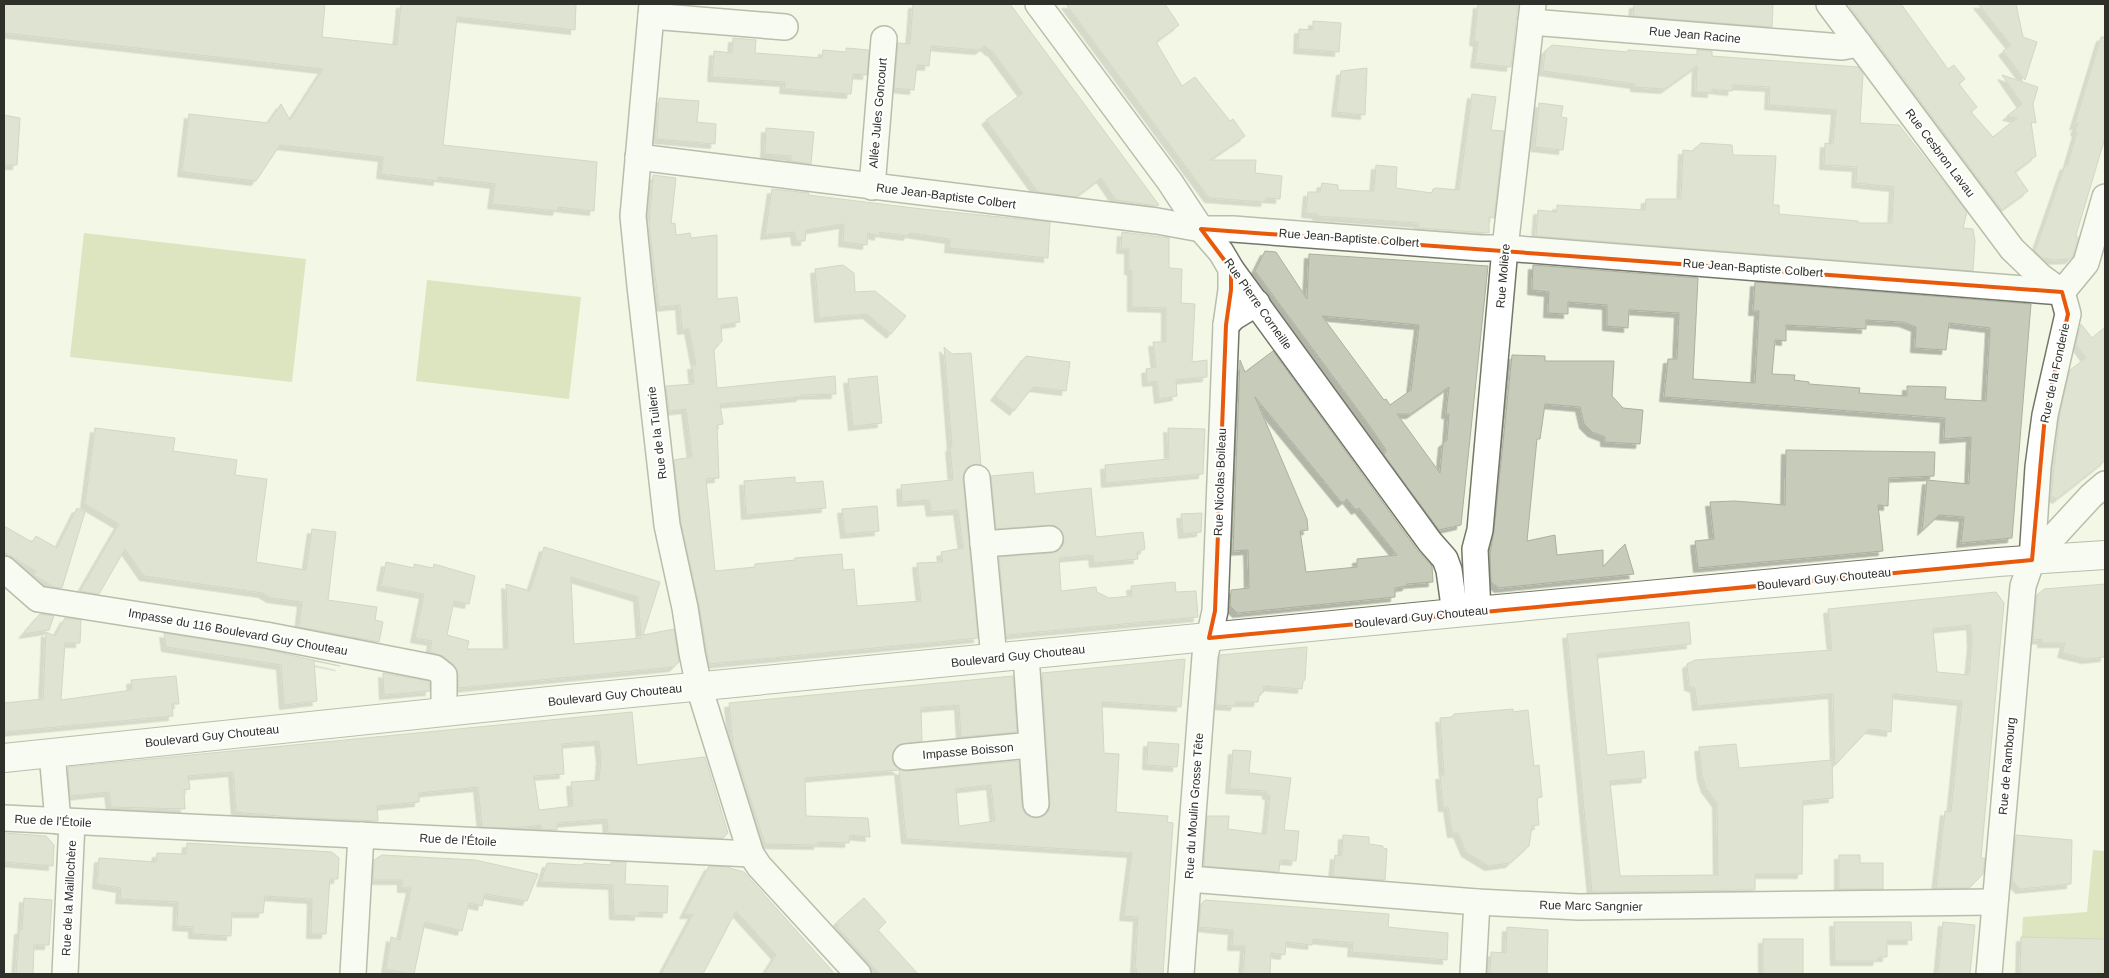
<svg xmlns="http://www.w3.org/2000/svg" width="2109" height="978" viewBox="0 0 2109 978" font-family="Arial,sans-serif">
<defs>
<filter id="shadow"><feDropShadow dx="-4.5" dy="4.5" stdDeviation="0" flood-color="#0004"/></filter>
</defs>
<rect width="100%" height="100%" fill="#f3f7e5"/>
<g fill="#c2ce92">
<path d="M84,233L306,259L292,382L70,357Z"/>
<path d="M427,280L581,297L569,399L416,381Z"/>
<path d="M2093,850L2105,851V974H2020L2023,917L2087,912Z"/>
</g>
<g fill="#c7cbba" stroke="#acb09f" fill-rule="evenodd" filter="url(#shadow)">
<path d="M4,4H325L322,37L397,45L401,4H576L575,30L457,17L443,145L597,162L594,211L558,207L557,211L492,204L495,184L438,177V181L381,174L383,157L280,145L256,181L182,172L189,114L268,123L281,104L290,120L323,69L4,33Z"/>
<path d="M913,4H1010L1159,205L1157,206L1116,200L1101,178L1076,197L1038,192L986,120L1023,93L992,51H990L985,46L979,50L931,46L929,66L917,65L914,90L894,88L898,43L910,44Z"/>
<path d="M1066,4H1165L1179,25L1156,42L1182,86L1195,77L1230,121L1233,119L1245,136L1210,160H1256L1255,173L1282,176L1280,199L1266,198L1265,202L1209,198Z"/>
<path d="M1478,4H1518L1511,67L1475,63L1478,42L1474,41Z"/>
<path d="M1634,4H1773L1772,27L1633,16Z"/>
<path d="M1848,4H1901L1948,69L1954,65L1965,79L1959,84L1977,107L1971,112L1993,137L2017,118L2007,116L2022,104L2002,75L2038,87L2033,104L2036,123L2031,122L2036,156L2015,172L2028,191L2002,210Z"/>
<path d="M1978,4H2016L2023,37L2037,42L2025,80L2003,51L2011,45Z"/>
<path d="M1313,21L1341,23L1339,52L1298,49L1299,29L1313,30Z"/>
<path d="M2101,37H2105V138L2076,235L2078,238L2073,256L2070,259L2052,260L2041,257L2035,251L2065,165L2067,166L2077,132L2075,131L2078,123L2074,126Z"/>
<path d="M733,38L756,40L755,53L822,58L823,50L846,52V48L869,50L867,75L853,74L851,94L784,89L785,82L712,77L714,51L732,53Z"/>
<path d="M1552,45L1627,52L1628,50L1697,55V50L1712,51V56L1858,67L1863,74L1860,123L1899,125L1948,188L1967,212L1963,228L1973,229L1975,241L1973,271L1536,236L1538,210L1557,212V205L1645,210L1646,199H1681L1683,150L1692,151L1701,143L1732,145L1733,155L1776,156L1773,205H1779V214L1858,221V223H1892L1894,187L1856,183L1857,167L1824,165L1825,143L1833,144L1836,110L1769,105L1770,87L1733,85L1732,91L1712,89V93L1696,92L1697,66L1665,89L1635,87V84L1543,71L1545,51Z"/>
<path d="M1367,68L1365,115L1336,112L1341,71Z"/>
<path d="M1472,94L1496,97L1491,130L1504,131L1494,218L1489,217V233L1418,228L1419,223L1317,216V214L1306,213L1308,192H1320L1322,183L1338,185V190L1374,191L1376,165L1397,167L1396,188L1432,193L1433,189L1436,188L1459,190Z"/>
<path d="M659,98L699,101L697,122L716,124L715,144L657,139Z"/>
<path d="M1539,103L1563,106L1561,117L1567,118L1563,150L1535,147Z"/>
<path d="M4,115L20,118L17,165H4Z"/>
<path d="M766,128L814,132L811,164L791,161V156L765,154Z"/>
<path d="M653,175L676,178L671,224L675,223L676,235L690,233L691,238L717,235V299L737,297L740,322L721,325L722,341L714,350L717,388L835,376L836,394L800,395L801,397L720,404L723,424L717,425L719,478L706,479L715,571L755,567V564L795,560V558L842,554L843,570L854,569L857,606L921,601L917,563L943,562L941,552L963,548L958,510L931,512L929,500L902,502L901,485L953,480L950,447H952L944,347L952,354L971,353L981,465L975,464L968,467L964,472L963,479L978,638L709,664L699,605L681,523L674,460L692,457L686,409L669,411L666,386L694,384L692,365H696L689,329L682,330L680,305L659,307L649,225Z"/>
<path d="M772,189L809,193L808,195L922,209L1050,222L1048,258L949,248L950,239L909,233L908,236L879,232V236L868,233L867,245L843,242L844,224L806,230L805,241H796L795,232L765,235Z"/>
<path d="M1122,232L1169,238V268L1182,269L1181,303L1195,304L1192,362L1207,360V377L1176,380L1177,396L1159,399L1157,381L1147,382L1146,369L1156,367L1153,342H1166V308L1132,307V271L1129,270V249H1121Z"/>
<path d="M1265,251L1276,252L1307,299L1309,254L1488,266L1461,525L1439,530L1384,455L1386,450L1369,425L1255,271ZM1322,316L1419,325L1411,390L1390,405L1386,399L1384,400ZM1449,387L1446,414H1449L1447,440L1443,443L1440,473L1397,414H1411Z"/>
<path d="M843,265L854,273L855,292L875,291L906,316L891,334L867,314L819,318L815,269Z"/>
<path d="M1533,265L1698,278L1693,379L1755,383L1759,311H1753L1755,282L2031,304L2012,538L1961,543L1964,517L1939,515L1922,531L1927,480L1969,484L1971,437L1944,439L1945,418L1664,397L1668,359H1677L1679,313L1629,310L1628,328L1607,326V305L1568,302V314L1548,313L1549,292L1532,290ZM1866,320L1903,322L1916,327L1915,348L1946,350L1949,323L1990,328L1986,401L1945,399L1946,387L1907,386V396L1859,393L1860,388L1809,384V382L1794,380L1795,375L1772,374L1775,340L1786,341V325L1866,329Z"/>
<path d="M2081,324L2092,338L2105,327V461L2057,499L2051,496L2060,412L2070,370L2086,358L2076,344Z"/>
<path d="M1273,351L1418,551L1432,566L1433,582L1407,584V586L1395,588V597L1237,613L1230,606L1231,590L1249,588L1248,550L1233,551L1240,360L1245,372ZM1255,397L1342,503L1347,499L1356,510L1359,508L1397,555L1357,559V567L1306,572L1300,531L1308,530L1307,519Z"/>
<path d="M1512,355L1545,356V361H1614L1612,396L1623,408L1643,410L1640,444L1605,442V437L1592,432L1584,424L1580,407L1545,404L1540,439H1537L1527,541L1555,535L1557,555L1603,550V567L1625,544L1634,574L1499,588L1491,582L1490,554L1494,531Z"/>
<path d="M1026,356L1070,362L1066,391L1033,387L1014,411L995,396Z"/>
<path d="M877,376L882,423L853,426L848,379Z"/>
<path d="M95,428L175,438L173,451L237,460L235,475L267,479L256,562L306,570L312,529L336,532L328,600L377,607L375,620L383,622L379,642L299,627L302,602L271,598L263,593L144,576L125,549L99,594L80,591L119,524L85,504Z"/>
<path d="M1168,428L1205,429L1203,474L1106,483L1105,465L1169,459Z"/>
<path d="M1786,450L1935,452L1934,476L1889,478L1888,506L1878,505L1883,551L1698,568L1695,541L1714,539L1710,502L1735,501L1785,505Z"/>
<path d="M1033,472L1035,494L1091,488L1096,537L1143,532L1145,549L1137,552L1138,559L1094,563L1093,555L1059,558L1061,591L1096,587L1097,592L1109,598L1132,596L1131,586L1175,582L1176,592L1196,591L1198,617L1006,635L999,557L1052,553L1058,551L1063,545L1064,538L1062,531L1056,526L1049,525L996,529L991,476Z"/>
<path d="M795,477V483L823,481L826,508L746,515L744,481Z"/>
<path d="M877,506L879,531L845,534L842,509Z"/>
<path d="M77,508L85,512L62,588L54,587L34,575L36,571L4,552V526L32,542L36,536L57,548Z"/>
<path d="M1202,513L1201,532L1183,534L1181,514Z"/>
<path d="M544,547L660,582L643,635L674,629L679,662L674,667L458,688V675L453,664L443,656L430,652L432,641L415,638L424,594L381,586L386,562L414,568V564L433,568L434,564L475,576L469,604L454,601L447,635L469,641L467,649H508L506,584L530,591ZM571,577L638,597L641,638L574,644Z"/>
<path d="M2105,584V657L2086,659L2062,653L2065,643H2042V639L2033,640L2037,595L2044,589Z"/>
<path d="M1996,592L2004,603L1981,858H1985L1983,874L1969,888H1936L1945,811L1951,812L1962,701L1893,694L1891,732L1869,729L1835,765L1833,694L1697,706L1695,688L1689,686L1687,664L1695,660L1832,650L1828,609ZM1971,625L1972,643L1969,675L1937,672L1933,629Z"/>
<path d="M40,614L54,616L49,630L23,634Z"/>
<path d="M65,618L81,620L80,643H65L61,700L132,690L131,680L176,676L179,704H172L173,716L4,732V703L43,699L46,632L55,636Z"/>
<path d="M1689,622L1691,644L1597,654L1607,755L1644,751L1646,778L1610,781L1620,876L1718,875L1717,803L1706,788L1702,776L1699,747L1736,744L1739,768L1832,760L1833,798L1803,801L1802,874H1755V890L1592,892L1567,634Z"/>
<path d="M164,633L264,649L340,666L314,661L317,701L284,705L281,665L166,647Z"/>
<path d="M1307,647L1305,680L1303,681L1302,689L1264,686L1263,693L1261,692V695H1259L1258,702H1236L1235,706L1216,705L1220,655Z"/>
<path d="M1185,659L1181,707L1102,702L1104,753L1119,754L1116,812L1168,816L1167,822L1173,823L1163,974H1136L1137,969H1135L1138,917L1124,916L1132,853L906,839L899,770L805,778L806,816L868,818L870,837L850,835L849,843L818,842V845L765,844L733,745L729,703L1013,676L1017,732L961,737L959,705L921,708L922,741L898,745L893,752L892,759L894,765L900,770L907,771L1019,761L1022,805L1024,812L1029,817L1037,818L1044,816L1049,811L1050,803L1042,673ZM991,785L995,821L959,826L956,789Z"/>
<path d="M383,673L429,681L430,691L384,695Z"/>
<path d="M1513,709V712L1528,710L1534,766L1539,765L1542,797L1537,798L1539,825L1532,826L1529,846L1510,863L1489,866L1466,852L1458,833H1452L1448,807H1443L1440,775H1444L1440,718L1452,717L1454,714Z"/>
<path d="M632,712L637,765L705,757L728,833L723,838L608,833L607,819L557,823V830L541,829V825L515,828L482,827L478,787L419,793V802L377,806L378,821L289,817L236,812L233,772L188,776L190,789L184,790L185,809L111,807L109,792L70,796L68,767ZM599,741L601,759L599,780L571,782L573,806L539,810L534,776L564,774L562,744Z"/>
<path d="M1148,742L1179,744L1177,767L1147,765Z"/>
<path d="M1233,750L1251,751L1249,773L1291,778L1284,830L1299,831L1296,861L1280,860L1279,872L1204,866L1207,816H1229L1228,829L1266,834L1270,795H1267V791L1230,789Z"/>
<path d="M4,833L46,836L54,845L53,866L4,862Z"/>
<path d="M1343,835L1369,837V844L1383,846V848L1387,849L1385,880L1333,876L1335,855L1342,856Z"/>
<path d="M2016,835L2072,840L2071,884L2020,889L2012,881Z"/>
<path d="M187,843L332,852L339,858L338,879H330L326,934H311L312,899L265,896L263,913H232L231,936L193,934V927L177,926L178,902L120,899L121,888L97,884L99,858L156,862L157,853L186,854Z"/>
<path d="M382,855L475,860L538,874L527,901L485,894L482,906L469,903L462,931L425,922L414,974H410L386,969L391,937L400,940L411,888H402V880H373L374,860Z"/>
<path d="M1839,855H1860V863H1883V889H1839Z"/>
<path d="M611,862H626L625,884L668,886L667,913L639,912V916L614,915L613,885L541,882L547,863L583,865L584,863L611,865Z"/>
<path d="M709,866L727,867L744,872L835,974H764L776,955L736,911L703,974H661L693,914H684Z"/>
<path d="M24,898L52,900L49,945H34L33,974H16L19,930H22Z"/>
<path d="M864,898L886,922L878,930L918,974H880L838,928V921Z"/>
<path d="M1205,900L1389,914L1388,927L1448,933L1447,960L1352,952L1353,943L1313,939L1312,945L1286,942L1285,955L1271,953L1270,974H1243L1245,946H1232L1233,930L1199,927L1201,904Z"/>
<path d="M1834,922H1911L1912,940H1887V957H1878L1877,961H1835Z"/>
<path d="M1943,922L1975,925L1970,974H1938Z"/>
<path d="M1507,927L1548,930L1547,974H1490L1491,952L1506,953Z"/>
<path d="M2021,937L2105,939L2104,974H2020Z"/>
<rect x="1763" y="939" width="40" height="35"/>
</g>
<g fill="none" stroke-linecap="round" stroke-linejoin="round">
<g stroke="#737767" stroke-width="28">
<g id="minor">
<path d="M652,4L633,216L640,286L667,525L685,608L692,653L699,687L751,854L759,866L858,974"/>
<path d="M1038,4L1170,182L1201,229L1221,252L1231,269L1430,542L1445,559L1449,570L1455,613"/>
<path d="M1829,4L2012,249L2040,276L2062,292"/>
<path d="M651,16L785,27"/>
<path d="M1531,22L1842,47L1859,44"/>
<path d="M638,157L1157,221L1201,229H1233L1480,248H1505L2062,292"/>
<path d="M872,187L884,39"/>
<path d="M1231,269V290L1226,325L1234,317L1257,303"/>
<path d="M2062,292L2086,263L2105,197"/>
<path d="M977,478L994,658"/>
<path d="M983,544L1050,539"/>
<path d="M2032,560L2091,496L2105,484"/>
<path d="M4,569L38,599L266,635L435,668L444,675V712"/>
<path d="M1478,611L1475,549L1480,530L1505,248L1533,4"/>
<path d="M1026,655L1036,804"/>
<path d="M52,753L58,821"/>
<path d="M906,757L1031,745"/>
<path d="M4,818L751,854"/>
<path d="M1189,879L1477,902L1579,907L1994,902"/>
<path d="M65,974L72,822"/>
<path d="M353,974L361,835"/>
<path d="M1181,974L1205,656L1215,611L1226,325"/>
<path d="M1473,974L1477,902"/>
<path d="M1989,974L2023,586L2032,560L2038,467L2045,415L2068,314L2062,292"/>
</g>
</g>
<g stroke="#737767" stroke-width="30">
<path id="major" d="M4,758L559,700L1455,613L1998,562L2105,555"/>
</g>
<use href="#minor" stroke="#fff" stroke-width="25"/>
<use href="#major" stroke="#fff" stroke-width="28"/>
</g>
<path d="M0 0H2109V978H0ZM1201,229L2062,292L2068,314L2045,415L2032,560L1209,638L1215,611L1226,325L1231,290V269Z" fill="#f3f7e5" fill-opacity=".55" fill-rule="evenodd"/>
<path fill="none" stroke="#e8590c" stroke-width="4" stroke-linejoin="round" d="M1201,229L2062,292L2068,314L2045,415L2032,560L1209,638L1215,611L1226,325L1231,290V269Z"/>
<g text-anchor="middle" stroke-width="4.5" stroke-linejoin="round" paint-order="stroke">
<g font-size="12" fill="#2f302a" stroke="#fff">
<text transform="translate(1695 35) rotate(5)" y="4">Rue Jean Racine</text>
<text transform="translate(878 113) rotate(-85)" y="4">Allée Jules Goncourt</text>
<text transform="translate(1940 153) rotate(53)" y="4">Rue Cesbron Lavau</text>
<text transform="translate(946 196) rotate(7)" y="4">Rue Jean-Baptiste Colbert</text>
<text transform="translate(1349 238) rotate(4)" y="4">Rue Jean-Baptiste Colbert</text>
<text transform="translate(1753 268) rotate(4)" y="4">Rue Jean-Baptiste Colbert</text>
<text transform="translate(1503 276) rotate(-85)" y="4">Rue Molière</text>
<text transform="translate(1258 304) rotate(55)" y="4">Rue Pierre Corneille</text>
<text transform="translate(2055 373) rotate(-78)" y="4">Rue de la Fonderie</text>
<text transform="translate(657 433) rotate(-97)" y="4">Rue de la Tuilerie</text>
<text transform="translate(1220 482) rotate(-88)" y="4">Rue Nicolas Boileau</text>
<text transform="translate(1824 579) rotate(-6)" y="4">Boulevard Guy Chouteau</text>
<text transform="translate(1421 617) rotate(-6)" y="4">Boulevard Guy Chouteau</text>
<text transform="translate(238 632) rotate(10)" y="4">Impasse du 116 Boulevard Guy Chouteau</text>
<text transform="translate(1018 656) rotate(-6)" y="4">Boulevard Guy Chouteau</text>
<text transform="translate(615 695) rotate(-6)" y="4">Boulevard Guy Chouteau</text>
<text transform="translate(212 736) rotate(-6)" y="4">Boulevard Guy Chouteau</text>
<text transform="translate(968 751) rotate(-5)" y="4">Impasse Boisson</text>
<text transform="translate(2007 766) rotate(-85)" y="4">Rue de Rambourg</text>
<text transform="translate(1194 806) rotate(-86)" y="4">Rue du Moulin Grosse Tête</text>
<text transform="translate(53 821) rotate(3)" y="4">Rue de l’Étoile</text>
<text transform="translate(458 840) rotate(3)" y="4">Rue de l’Étoile</text>
<text transform="translate(69 898) rotate(-87)" y="4">Rue de la Maillochère</text>
<text transform="translate(1591 906) rotate(1)" y="4">Rue Marc Sangnier</text>
</g>
</g>
<rect width="2109" height="978" fill="none" stroke="#2f302a" stroke-width="10"/>
</svg>
